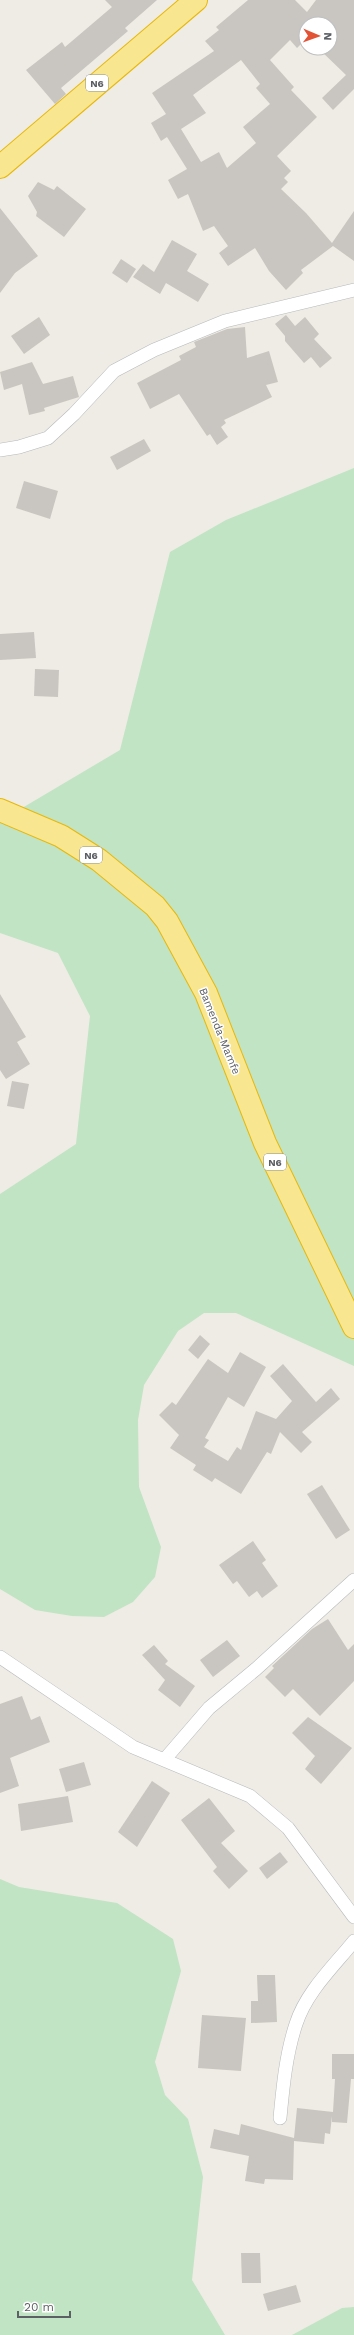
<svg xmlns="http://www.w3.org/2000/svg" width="354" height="2335" viewBox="0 0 354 2335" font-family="'Work Sans',sans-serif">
<rect width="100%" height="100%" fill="#eeece4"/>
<g fill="#c1e4c4">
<path d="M354,468V1366L236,1313H204L178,1331L144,1385L138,1420L139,1487L161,1547L155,1577L133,1602L104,1617L72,1616L35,1610L0,1589V1194L76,1144L90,1016L58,953L0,933V818L12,814L120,750L170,552L226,520Z"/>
<path d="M0,1879L19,1887L117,1903L173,1939L181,1971L155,2062L165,2095L188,2119L203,2177L192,2280L225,2335H0Z"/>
<path d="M354,2307V2335H292L342,2308Z"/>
</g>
<g fill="#c9c6c1" fill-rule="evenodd">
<path d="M105,0H157L125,28L128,31L61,88L66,94L55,104L26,70L62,42L65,47L112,7Z"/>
<path d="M248,0H295L307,12L316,0H354V89L333,110L322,98L346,75L318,48H330V24H306V39L297,48L290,40L270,60L294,87L291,90L317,117L277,156L291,171L284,178L288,182L281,189L306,213L332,243L354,211V261L333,246L301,270L303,273L286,290L269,271L255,248L228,266L219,253L228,246L214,226L203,231L188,194L178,199L168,180L187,169L167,137L161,141L151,123L166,114L152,93L214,51L205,41L219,30L216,27ZM241,60L260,84L256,88L270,104L243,127L256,143L227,168L219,152L201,162L181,129L206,113L193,95Z"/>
<path d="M38,182L54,190L57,186L86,209L64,237L36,216L37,212L28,196Z"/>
<path d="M0,208L38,256L15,273L0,293Z"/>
<path d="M172,240L197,254L187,271L209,284L198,302L166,283L160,294L133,277L143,264L154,272Z"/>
<path d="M121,259L136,269L127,283L112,273Z"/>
<path d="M286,315L295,326L305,317L319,334L314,339L332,358L320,368L311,357L304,363L285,341V336L275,324Z"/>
<path d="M39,317L50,335L24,354L11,336Z"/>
<path d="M245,327L247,358L269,351L278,382L266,385L272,397L224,420L226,423L221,427L228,437L217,445L210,434L207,436L179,394L150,409L137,383L181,360L179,356L196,347L194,342L227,329Z"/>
<path d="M32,362L43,384L73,376L79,397L44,408L45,411L29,415L22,384L4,390L0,372Z"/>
<path d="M144,439L151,451L117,470L110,457Z"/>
<path d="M24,481L58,491L50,519L16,508Z"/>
<path d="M34,632L36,658L0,660V634Z"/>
<path d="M35,669L59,670L58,697L34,696Z"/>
<path d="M0,994L26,1037L17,1042L30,1064L6,1079L0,1070Z"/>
<path d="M12,1081L29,1084L24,1109L7,1106Z"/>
<path d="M200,1335L210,1344L198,1359L188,1350Z"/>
<path d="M240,1352L266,1367L244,1407L228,1397L205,1438L209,1440L204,1447L228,1461L237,1447L241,1450L256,1411L276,1419L292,1401L270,1376L283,1364L316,1402L331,1388L340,1399L302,1432L312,1442L301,1453L280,1432L271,1454L267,1452L241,1494L215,1478L212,1482L193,1470L196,1465L170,1448L179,1435L159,1415L172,1402L176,1405L208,1359L228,1373Z"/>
<path d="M322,1485L350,1530L336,1539L307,1494Z"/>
<path d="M253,1541L266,1560L262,1563L278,1586L262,1598L257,1591L249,1597L237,1581L233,1584L219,1565Z"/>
<path d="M328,1619L348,1650L354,1644V1681L320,1716L293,1689L285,1697L265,1677L274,1668L272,1666L312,1629Z"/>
<path d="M227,1640L240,1656L213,1677L200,1660Z"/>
<path d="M154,1645L168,1661L165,1664L195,1686L180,1707L158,1690L165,1680L142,1655Z"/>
<path d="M22,1696L31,1720L40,1716L50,1742L10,1758L19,1786L0,1793V1704Z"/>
<path d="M308,1717L352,1748L321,1784L305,1769L315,1756L292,1733Z"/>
<path d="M84,1762L91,1785L66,1792L59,1769Z"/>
<path d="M152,1781L170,1793L137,1847L118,1832Z"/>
<path d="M68,1796L73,1822L21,1831L18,1804Z"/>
<path d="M209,1798L235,1831L221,1843L248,1871L229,1889L213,1871L217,1867L181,1820Z"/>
<path d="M280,1852L288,1862L267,1879L259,1868Z"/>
<path d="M257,1975H275L277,2022L251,2023V2001H258Z"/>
<path d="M202,2015L246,2018L241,2071L198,2068Z"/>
<path d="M332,2054H354V2079H351L347,2123L332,2122V2116L330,2134L325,2133L324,2144L294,2141L293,2180L265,2179L264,2184L245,2181L249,2156L210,2148L214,2129L239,2135L241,2124L294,2138L297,2108L333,2112L335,2079H332Z"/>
<path d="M241,2253H260L261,2283H242Z"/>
<path d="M296,2285L301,2302L268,2311L263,2294Z"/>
</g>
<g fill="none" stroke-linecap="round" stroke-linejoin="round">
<g stroke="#b6b9bd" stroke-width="14">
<g id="street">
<path d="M0,450L19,447L48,438L74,414L114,371L154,350L225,321L354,290"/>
<path d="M0,1657L133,1747L250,1796L288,1828L354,1917"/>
<path d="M165,1759L209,1708L256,1669L354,1580"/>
<path d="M280,2118C283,2086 286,2054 296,2024C306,1992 334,1966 354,1941"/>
</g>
</g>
<g stroke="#e8b70a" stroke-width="24">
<g id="highway">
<path d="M0,167L196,0"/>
<path d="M0,810L61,836L99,860L155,906L167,921L206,993L265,1143L354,1327"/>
</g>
</g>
<use href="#street" stroke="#fff" stroke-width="13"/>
<use href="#highway" stroke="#f8e790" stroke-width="22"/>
</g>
<g text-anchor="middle" stroke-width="3" stroke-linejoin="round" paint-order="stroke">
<g fill="#fff" stroke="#8d8f92" stroke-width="1">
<rect x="86" y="75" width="22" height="16" rx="3"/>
<rect x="80" y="847" width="22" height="16" rx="3"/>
<rect x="264" y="1154" width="22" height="16" rx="3"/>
</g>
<g font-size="10" font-weight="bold" fill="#5c5f64">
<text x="97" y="87">N6</text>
<text x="91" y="859">N6</text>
<text x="275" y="1166">N6</text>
</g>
<g font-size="11" fill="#5c5f64" stroke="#fff">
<text transform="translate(220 1031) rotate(68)" y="4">Bamenda-Mamfe</text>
</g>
</g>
<g transform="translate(318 36) rotate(92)"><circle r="19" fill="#ffffff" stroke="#bebfc1"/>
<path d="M0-3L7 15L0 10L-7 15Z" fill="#e25336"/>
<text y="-6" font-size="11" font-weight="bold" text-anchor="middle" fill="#5c5f64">N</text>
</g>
<path d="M18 2311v6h52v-6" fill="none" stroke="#5c5f64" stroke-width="2"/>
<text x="24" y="2311" font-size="12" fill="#5c5f64" stroke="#ffffff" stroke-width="3" paint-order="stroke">20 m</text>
</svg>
